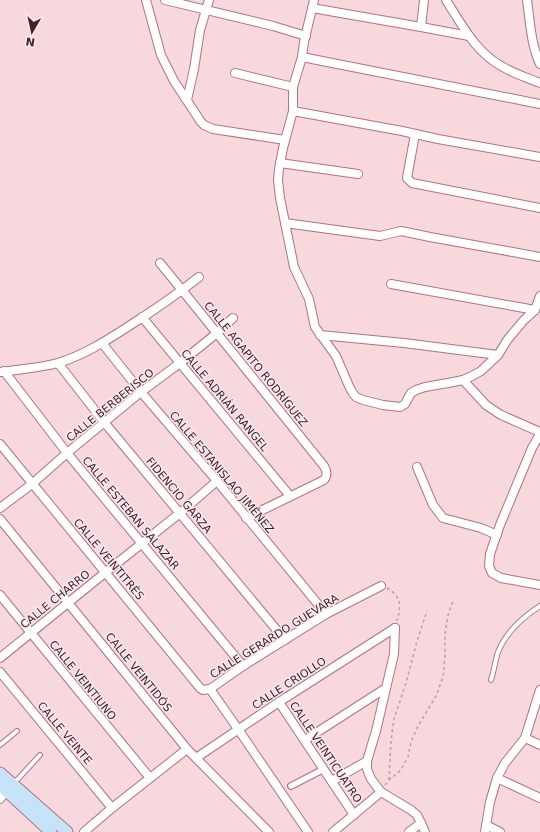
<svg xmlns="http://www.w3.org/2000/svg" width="540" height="832" viewBox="0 0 540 832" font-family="'DejaVu Sans',sans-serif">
<rect width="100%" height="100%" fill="#f6d8dd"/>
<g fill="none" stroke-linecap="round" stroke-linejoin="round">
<g stroke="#b37180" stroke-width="6">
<g id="service">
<path d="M491,680C494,671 495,661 498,652C506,632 523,617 540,606"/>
<path d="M0,745L17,731"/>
<path d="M12,783L18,779L40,755"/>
</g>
</g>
<g stroke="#b37180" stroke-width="8">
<path id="pedestrian" d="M291,786L324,769"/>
</g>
<g stroke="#b37180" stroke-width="10">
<g id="minor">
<path d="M146,0L161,55L174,81L201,122L204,125L213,129L285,140"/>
<path d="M165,0L273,26L306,36"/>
<path d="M314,0L304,42L302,57L293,87V111L283,148L279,169L278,180L280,198L294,267L309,299L315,327L336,356L349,386L352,392L356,397L363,400L383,405L400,407L405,404L411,393L416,390L425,387L448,383L463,380L472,376L481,371L498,355L508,339L524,320L535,310L540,296"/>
<path d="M446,0C462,25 476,53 503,67C515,74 528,78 540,83"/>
<path d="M527,0C530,21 531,45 540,64"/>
<path d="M312,8L421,27L469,36"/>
<path d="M421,27L424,0"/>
<path d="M302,57L540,104"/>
<path d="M235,73L293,87"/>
<path d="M187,100L194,69L200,30L209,0"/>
<path d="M293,111L402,131L438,139L540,157"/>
<path d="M415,134L407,178L412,183L540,208"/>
<path d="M280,163L358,174"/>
<path d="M285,223L380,236L401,231L430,237L540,257"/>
<path d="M160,263L182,290L324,466C327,471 328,475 324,480L246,518"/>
<path d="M391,284L535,310"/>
<path d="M142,317L290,496"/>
<path d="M320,335L404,343L498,355"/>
<path d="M102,343L141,392L217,481L326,614"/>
<path d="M58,363L104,422L285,640"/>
<path d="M4,371L67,453L243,666"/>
<path d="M1,372C20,369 40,368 58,363C84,355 106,341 129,326C153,311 176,295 199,277"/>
<path d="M463,380L486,405L501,415L540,432"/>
<path d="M540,434L532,448L500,525L490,554L489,566L492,573L501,578L540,585"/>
<path d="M0,444L200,688L203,690L210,689L243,666L326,614L381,586"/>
<path d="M417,467L433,505L443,518L481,528L497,535"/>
<path d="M0,508L32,484L67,453L141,392L180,363L217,333L233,318"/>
<path d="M0,519L187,749L269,832"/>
<path d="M0,595L150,778"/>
<path d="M395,628L394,654L391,667L376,731L367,761V769L371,779L381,792L411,810L417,815L421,823L425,832"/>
<path d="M0,658L106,572L180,513L217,481"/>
<path d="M0,672L112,808"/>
<path d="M210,689L238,729L308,832"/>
<path d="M279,702L354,815"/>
<path d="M525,738L540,745"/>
<path d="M305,740L386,688"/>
<path d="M196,758L279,702L395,628"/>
<path d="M497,778L540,798"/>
<path d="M332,781L367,761"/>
<path d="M0,799L9,787"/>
<path d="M486,825L500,832"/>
<path d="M84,832L112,808L187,749"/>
<path d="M333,832L381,792"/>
<path d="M409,832L421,823"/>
<path d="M485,832L490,802L497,778L505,763L525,738L540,690"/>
</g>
</g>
<g stroke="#b37180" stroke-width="13">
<g id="secondary">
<path d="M0,773L67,832"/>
<path d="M0,785L51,832"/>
</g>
</g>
<g stroke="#bda0a5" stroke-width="1.5" stroke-dasharray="3 3" stroke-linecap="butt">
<path d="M387,588C402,597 401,606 397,621"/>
<path d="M389,780L391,741L394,719L406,683L417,641L427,611"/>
<path d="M385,785L389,780L401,770L408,757L411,742L417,728L436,696L443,677L445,655V634L448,615L453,601"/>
</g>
<use href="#service" stroke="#fff" stroke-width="4"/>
<use href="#pedestrian" stroke="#fff" stroke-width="5.5"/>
<use href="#minor" stroke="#fff" stroke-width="8"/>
<use href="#secondary" stroke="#c7e3f9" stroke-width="11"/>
</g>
<g text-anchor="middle" stroke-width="3" stroke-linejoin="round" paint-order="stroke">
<g font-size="11" fill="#3f242a" stroke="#f9e9ec">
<text transform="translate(256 364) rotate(51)" y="4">CALLE AGAPITO RODRÍGUEZ</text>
<text transform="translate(225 400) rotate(50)" y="4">CALLE ADRIÁN RANGEL</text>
<text transform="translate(110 405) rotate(-39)" y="4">CALLE BERBERISCO</text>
<text transform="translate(222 472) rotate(50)" y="4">CALLE ESTANISLAO JIMÉNEZ</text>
<text transform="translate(179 495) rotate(50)" y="4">FIDENCIO GARZA</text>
<text transform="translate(131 513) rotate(50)" y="4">CALLE ESTEBAN SALAZAR</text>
<text transform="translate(109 559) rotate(50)" y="4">CALLE VEINTITRÉS</text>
<text transform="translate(55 599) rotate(-39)" y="4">CALLE CHARRO</text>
<text transform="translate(274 636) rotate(-32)" y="4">CALLE GERARDO GUEVARA</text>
<text transform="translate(139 672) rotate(51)" y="4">CALLE VEINTIDÓS</text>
<text transform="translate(83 680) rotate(51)" y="4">CALLE VEINTIUNO</text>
<text transform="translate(289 683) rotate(-33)" y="4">CALLE CRIOLLO</text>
<text transform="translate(65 733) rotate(50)" y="4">CALLE VEINTE</text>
<text transform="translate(326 752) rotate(56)" y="4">CALLE VEINTICUATRO</text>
</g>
</g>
<g transform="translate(32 32) rotate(189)" stroke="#f9e9ec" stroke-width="3" paint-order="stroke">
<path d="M0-3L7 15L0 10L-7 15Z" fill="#3f242a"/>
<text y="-6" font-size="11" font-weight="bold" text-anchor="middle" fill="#3f242a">N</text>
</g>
</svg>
